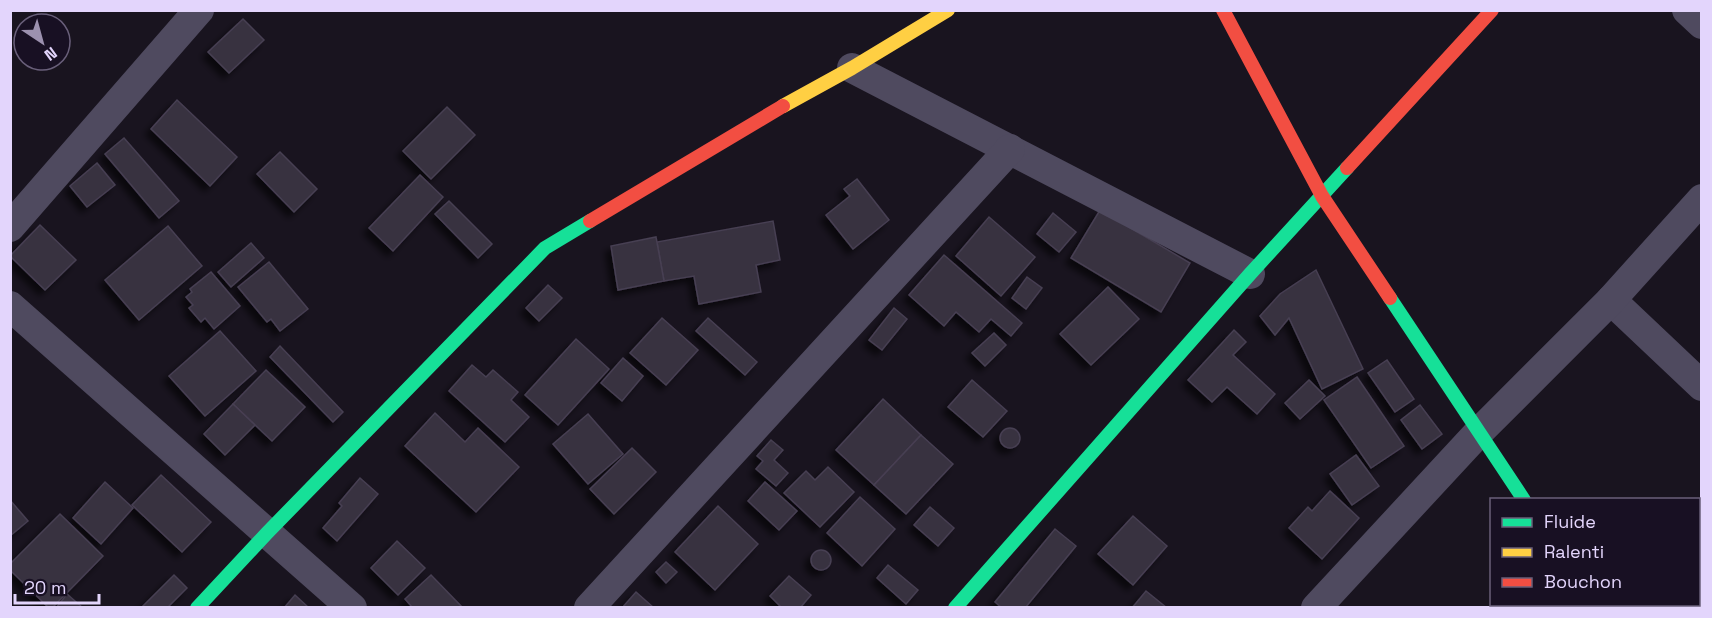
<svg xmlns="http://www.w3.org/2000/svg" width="1712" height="618" viewBox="0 0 1712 618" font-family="'Space Grotesk',sans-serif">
<defs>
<filter id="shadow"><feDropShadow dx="-5.5" dy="5.5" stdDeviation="3" flood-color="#0009"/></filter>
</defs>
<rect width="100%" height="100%" fill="#19141f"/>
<g fill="#383241" stroke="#473f52" stroke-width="1.5" filter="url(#shadow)">
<path d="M243,19L264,40L229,73L208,52Z"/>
<path d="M177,100L237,157L210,186L151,129Z"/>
<path d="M447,107L475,135L431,179L403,151Z"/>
<path d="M124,138L179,201L159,218L105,154Z"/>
<path d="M280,152L317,189L294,212L257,174Z"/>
<path d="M97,163L115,185L87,207L70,186Z"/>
<path d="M420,175L443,197L393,251L369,228Z"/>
<path d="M857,179L889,220L853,249L826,215L850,196L844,189Z"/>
<path d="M449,201L492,244L478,258L435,214Z"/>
<path d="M1100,210L1190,263L1161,312L1071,258Z"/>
<path d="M1053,213L1076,232L1059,252L1037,234Z"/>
<path d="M989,217L1035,257L1001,296L956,256Z"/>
<path d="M773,221L780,260L756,265L761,292L699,304L694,276L664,281L657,242Z"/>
<path d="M40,225L76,260L45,290L10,256Z"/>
<path d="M168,226L202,266L139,320L105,280Z"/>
<path d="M656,237L664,281L618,290L611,246Z"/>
<path d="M251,243L264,258L231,287L218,272Z"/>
<path d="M944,255L1022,323L1011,336L991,319L979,332L956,312L944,326L909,295Z"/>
<path d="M269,262L308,309L280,331L271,319L267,322L238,287Z"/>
<path d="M1316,270L1363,369L1322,389L1289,318L1275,335L1260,316L1280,294Z"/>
<path d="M211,272L240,306L214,329L205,318L201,322L189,308L193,305L186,297L192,292L190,289Z"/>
<path d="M1027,277L1042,288L1026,309L1012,298Z"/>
<path d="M548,285L562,298L539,321L526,308Z"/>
<path d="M1108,287L1139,319L1091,365L1060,334Z"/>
<path d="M894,308L907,319L882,350L869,340Z"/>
<path d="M662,318L698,350L666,385L630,353Z"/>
<path d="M708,318L757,362L745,375L696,331Z"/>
<path d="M1234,330L1246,342L1233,355L1275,394L1257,414L1227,387L1212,402L1188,380Z"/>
<path d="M220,331L256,371L205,416L169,376Z"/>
<path d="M994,333L1006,345L985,366L972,353Z"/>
<path d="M576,339L609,369L558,425L525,395Z"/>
<path d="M280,346L343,412L333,422L270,357Z"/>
<path d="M623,358L643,376L622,401L601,383Z"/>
<path d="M1387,360L1414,399L1395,412L1368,373Z"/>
<path d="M472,365L486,377L493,370L518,392L511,400L529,417L505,442L449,391Z"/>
<path d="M266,370L305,407L272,441L233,404Z"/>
<path d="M1357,377L1404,446L1371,468L1324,400Z"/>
<path d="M972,380L1007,411L983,437L948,407Z"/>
<path d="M1309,380L1325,396L1300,419L1285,403Z"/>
<path d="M883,399L921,435L874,485L836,450Z"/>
<path d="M233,404L255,425L225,455L204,434Z"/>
<path d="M1420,405L1442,434L1422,449L1401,420Z"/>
<path d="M435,413L465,442L478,428L519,467L476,512L405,446Z"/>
<path d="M588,414L623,454L588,484L553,444Z"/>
<circle cx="1010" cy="438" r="10"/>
<path d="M921,435L953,464L906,514L874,485Z"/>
<path d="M771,440L783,450L774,460L788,473L776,486L756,469L763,461L757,456Z"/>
<path d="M632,448L656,472L614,514L590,489Z"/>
<path d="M1356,455L1379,486L1352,505L1330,474Z"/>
<path d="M828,467L854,492L820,527L784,493L806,471L815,480Z"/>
<path d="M161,475L211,522L182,552L132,505Z"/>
<path d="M360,478L378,494L337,541L323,528L342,506L339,503Z"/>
<path d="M105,482L133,508L101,544L73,518Z"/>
<path d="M765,482L797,511L779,530L748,501Z"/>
<path d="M1330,491L1359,518L1322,559L1289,528L1308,507L1312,511Z"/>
<path d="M860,497L895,529L862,566L827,533Z"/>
<path d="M10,500L28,521L10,536Z"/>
<path d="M718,506L758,544L715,590L675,552Z"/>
<path d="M930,507L954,528L938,546L914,525Z"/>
<path d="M60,514L103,556L52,608H49L10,570V564Z"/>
<path d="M1133,516L1167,546L1133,585L1098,554Z"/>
<path d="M1055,529L1076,546L1025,608H1002L995,602Z"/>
<path d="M397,541L425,568L398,595L371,568Z"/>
<circle cx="821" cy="560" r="10"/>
<path d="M666,562L677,572L666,583L656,572Z"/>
<path d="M888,565L918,590L906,604L877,578Z"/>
<path d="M174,575L187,588L167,608H141Z"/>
<path d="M431,575L461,606L460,608H413L405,599Z"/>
<path d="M789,576L811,595L800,608H782L770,596Z"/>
<path d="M1146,591L1167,608H1132Z"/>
<path d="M636,592L654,608H622Z"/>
<path d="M67,594L83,608H56Z"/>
<path d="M295,595L309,608H284Z"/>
</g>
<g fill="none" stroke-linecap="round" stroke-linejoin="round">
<g stroke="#4f4a5f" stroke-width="30">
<path d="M1687,10L1702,24"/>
<path d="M852,68L1250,274"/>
<path d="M10,227L199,10"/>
<path d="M1611,300L1702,386"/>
<path d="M10,306L352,608"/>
<path d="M1698,593L1702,590"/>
<path d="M589,608L1010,149"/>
<path d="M1316,608L1479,432L1611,300L1702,199"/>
</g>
<g stroke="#16e098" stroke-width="14">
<path d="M1390,298L1524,500"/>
<path d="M1594,604L1596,608"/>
<path d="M197,608L267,533L545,248L590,221"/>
<path d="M955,608L1250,274L1347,168"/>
</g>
<path stroke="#ffcf43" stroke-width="14" d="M783,106L852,68L948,10"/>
<g stroke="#f24e42" stroke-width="14">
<path d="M1223,10L1322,196L1390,298"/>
<path d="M1347,168L1492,10"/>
<path d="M590,221L783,106"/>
</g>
</g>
<rect width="1712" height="618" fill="none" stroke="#e3d5fc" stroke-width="24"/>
<rect x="1490" y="498" width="210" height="108" fill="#181023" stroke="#695f7a" stroke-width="1.5"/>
<rect x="1502" y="518" width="30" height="9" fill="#16e098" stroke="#695f7a" stroke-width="1.5"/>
<text x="1544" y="528" font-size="18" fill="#e3d5fc">Fluide</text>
<rect x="1502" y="548" width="30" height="9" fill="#ffcf43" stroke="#695f7a" stroke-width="1.5"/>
<text x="1544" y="558" font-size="18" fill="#e3d5fc">Ralenti</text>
<rect x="1502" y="578" width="30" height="9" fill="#f24e42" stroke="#695f7a" stroke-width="1.5"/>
<text x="1544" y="588" font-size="18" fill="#e3d5fc">Bouchon</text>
<g transform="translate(42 42) rotate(144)"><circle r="28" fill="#181023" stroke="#695f7a" stroke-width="1.5"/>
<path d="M0-4.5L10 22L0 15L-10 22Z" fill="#9c91af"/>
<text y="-9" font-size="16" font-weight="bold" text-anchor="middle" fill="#e3d5fc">N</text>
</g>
<path d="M15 594v9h84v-9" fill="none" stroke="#e3d5fc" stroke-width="3"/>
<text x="24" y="594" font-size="18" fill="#e3d5fc" stroke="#181023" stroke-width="4.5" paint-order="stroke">20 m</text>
</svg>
